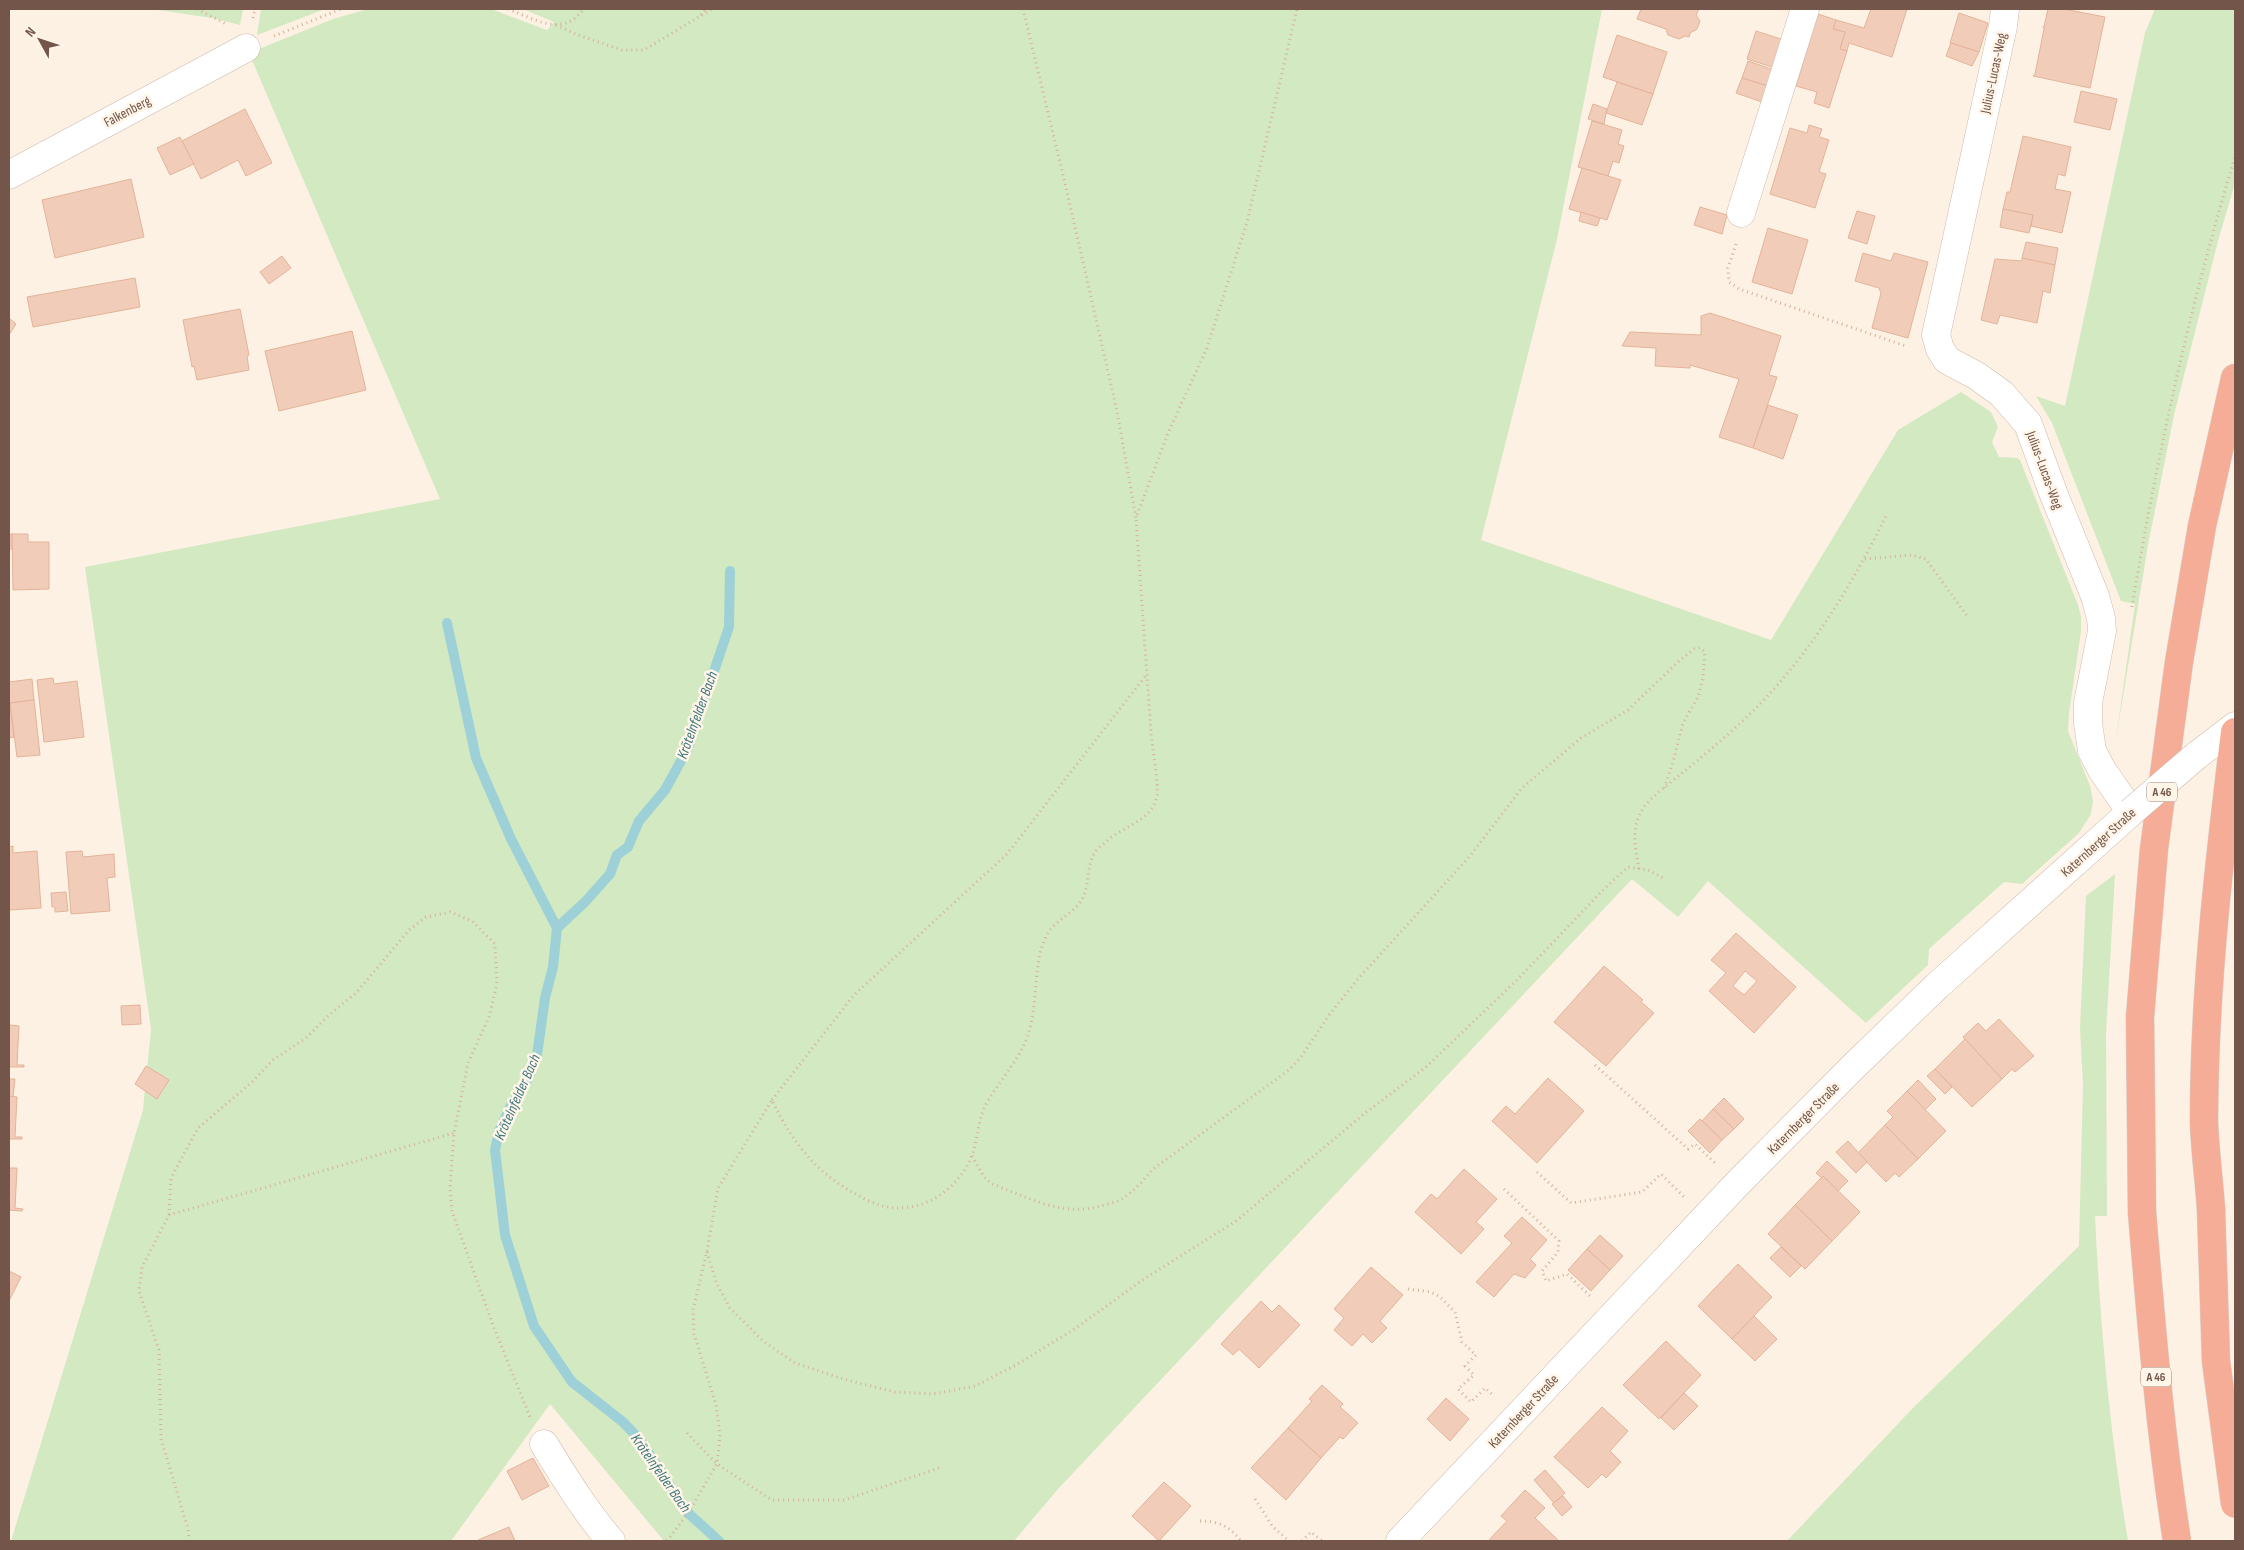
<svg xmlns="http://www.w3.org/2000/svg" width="2244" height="1550" viewBox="0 0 2244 1550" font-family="'Sofia Sans Condensed',sans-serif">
<rect width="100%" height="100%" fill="#fcf1e2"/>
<g fill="#d3e9c1">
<path d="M151,9H243L240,25L212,18Z"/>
<path d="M261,9H325L257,35Z"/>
<path d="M368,9H491L547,30L554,22L523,9H1602L1557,239L1481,540L1771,640L1898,430L1961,392L1991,412L1998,427L1992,442L1999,457L2017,458L2020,460L2078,605L2081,617V631L2069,713L2068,731L2090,786L2093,801L2091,814L2079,833L2022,884L2004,882L1929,949L1928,965L1866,1023L1708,881L1678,917L1632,879L1058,1489L1014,1541H664L550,1404L451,1541H11L143,1110L151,1029L85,567L440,499L249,53L333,19Z"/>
<path d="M2155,9H2235V183L2218,241L2174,415L2148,545L2116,739L2135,604L2121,601L2052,423L2036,396L2065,406L2145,33Z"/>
<path d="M2115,874L2106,1033L2107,1216H2095C2100,1325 2110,1434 2128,1541H1787L1913,1408L2079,1246L2083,1085L2080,1027L2086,896Z"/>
</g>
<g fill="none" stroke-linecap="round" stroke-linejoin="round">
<g stroke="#9dd1d7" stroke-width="10">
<path d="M447,623L476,758L511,839L557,928"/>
<path d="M719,1541L688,1513L640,1440L623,1422L572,1382L534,1326L505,1235L495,1150L499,1131L512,1103L528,1079L537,1055L545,998L553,967L557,928L585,902L610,874L617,855L628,847L639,821L665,790L688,748L729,627L730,571"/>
</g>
</g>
<g fill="#f1cdb9" stroke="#e4b39a" fill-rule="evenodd">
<path d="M1641,9H1699L1696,15L1700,21L1697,29L1690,33L1689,37L1685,36L1679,39L1668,35L1666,29L1637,19Z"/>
<path d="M1871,9H1907L1892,57L1849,43L1847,51L1840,49L1845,32L1833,29L1836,20L1864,28Z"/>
<path d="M2048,9H2064L2105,17L2090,88L2033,76L2035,74L2044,29L2043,26L2044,27Z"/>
<path d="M1959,13L1988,23L1979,52L1950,43Z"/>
<path d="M1818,14L1836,20L1833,29L1845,32L1840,49L1847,51L1829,108L1814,103L1817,92L1796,86Z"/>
<path d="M1756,31L1784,40L1775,68L1747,59Z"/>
<path d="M1617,35L1667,52L1653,94L1603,77Z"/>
<path d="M1951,43L1979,52L1972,66L1946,56Z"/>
<path d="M1748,61L1774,70L1768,86L1742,78Z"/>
<path d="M1742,78L1768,86L1762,102L1736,93Z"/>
<path d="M1617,82L1653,94L1642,125L1606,113Z"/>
<path d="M2081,91L2117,99L2110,130L2074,122Z"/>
<path d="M1593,104L1607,109L1604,124L1588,119Z"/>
<path d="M245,109L272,163L246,176L238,160L201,179L182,141Z"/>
<path d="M1592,121L1622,130L1618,144L1624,146L1619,163L1613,161L1608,176L1578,167Z"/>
<path d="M1809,125L1822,129L1819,137L1829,140L1819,172L1826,174L1815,208L1770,194L1790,128L1807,133Z"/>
<path d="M2023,136L2071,147L2065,176L2058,174L2055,189L2071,192L2062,233L2031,226L2033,215L2003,209L2007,192H2010Z"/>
<path d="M180,137L194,164L170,175L157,148Z"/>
<path d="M1582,168L1621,180L1607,220L1569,209Z"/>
<path d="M131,179L144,237L55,258L42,200Z"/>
<path d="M1700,207L1727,215L1722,234L1694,225Z"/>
<path d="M2003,209L2033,215L2029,233L2000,227Z"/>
<path d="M1857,211L1875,216L1867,244L1848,238Z"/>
<path d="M1581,212L1600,218L1597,226L1579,221Z"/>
<path d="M1768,228L1808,240L1792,294L1752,282Z"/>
<path d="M2026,242L2058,248L2055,265L2022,258Z"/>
<path d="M1863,253L1891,261L1894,253L1928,262L1908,338L1872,328L1881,293L1879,288L1855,281Z"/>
<path d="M282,256L291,268L269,284L260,272Z"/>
<path d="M2022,258L2055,265L2050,293L2043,291L2037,323L2000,315L1997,324L1981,320L1995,259L2022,261Z"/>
<path d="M135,278L140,307L33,327L27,297Z"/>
<path d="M240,309L249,355L247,356L249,370L197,380L194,366L192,367L183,320Z"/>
<path d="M1710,313L1781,336L1769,375L1777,377L1753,448L1719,437L1739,379L1690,365V368L1655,366L1656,348L1622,346L1630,332L1701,335V316Z"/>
<path d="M9,318L16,324L9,335Z"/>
<path d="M352,331L366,390L279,411L265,351Z"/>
<path d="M1768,405L1798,415L1783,459L1753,448Z"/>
<rect x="9" y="534" width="3" height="15"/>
<path d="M12,534H28V542H49V589L13,590Z"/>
<path d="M53,678L54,684L77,681L84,737L44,742L37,680Z"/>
<path d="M32,679L34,700L10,703L14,737L9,738V682Z"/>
<path d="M34,700L40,755L17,757L10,703Z"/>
<path d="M13,846V853L37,851L41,908L9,910V847Z"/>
<path d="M82,851L83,857L114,854L115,877L107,878L110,911L71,914L66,852Z"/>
<path d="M66,892L68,911L55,912V907H52L51,893Z"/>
<path d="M1736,933L1796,987L1754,1033L1709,991L1726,973L1711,960ZM1745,971L1757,981L1744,995L1733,986Z"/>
<path d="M1604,966L1643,1000L1641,1002L1654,1013L1606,1066L1554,1022Z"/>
<path d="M140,1005L141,1024L122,1025L121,1006Z"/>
<path d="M1999,1019L2034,1056L2015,1072L2012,1069L2002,1079L1963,1037L1978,1023L1986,1031Z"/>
<path d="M9,1025L19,1026L17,1065H24V1067H9Z"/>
<path d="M1965,1039L2002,1079L1972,1107L1935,1069Z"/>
<path d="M146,1066L169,1080L157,1099L135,1084Z"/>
<path d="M1935,1069L1952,1087L1945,1094L1927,1076Z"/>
<path d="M1548,1078L1584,1111L1537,1163L1492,1121L1506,1106L1515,1114Z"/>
<path d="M9,1079H15L13,1097L9,1096Z"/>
<path d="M1918,1080L1936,1099L1925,1110L1907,1091Z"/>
<path d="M1907,1091L1946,1131L1918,1159L1885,1125L1893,1117L1887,1111Z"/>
<path d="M9,1096L17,1097L15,1137H22V1139H9Z"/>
<path d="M1724,1098L1744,1119L1734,1129L1713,1109Z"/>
<path d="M1713,1109L1734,1129L1722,1140L1702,1121Z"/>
<path d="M1700,1119L1722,1140L1710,1153L1688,1131Z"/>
<path d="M1885,1125L1918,1159L1899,1177L1895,1173L1886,1182L1858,1153Z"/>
<path d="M1848,1141L1867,1162L1856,1173L1836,1152Z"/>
<path d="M1827,1161L1848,1181L1838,1191L1823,1176L1822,1178L1816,1173Z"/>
<path d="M9,1168H17L15,1208L23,1209L22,1211L9,1210Z"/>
<path d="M1464,1169L1497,1199L1476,1222L1484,1229L1461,1254L1415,1212L1431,1194L1437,1199Z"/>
<path d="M1823,1176L1860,1212L1832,1241L1795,1205Z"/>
<path d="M1795,1205L1832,1241L1805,1269L1768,1234Z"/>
<path d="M1522,1217L1547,1240L1530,1259L1536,1265L1525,1278L1514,1274L1494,1297L1476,1282L1512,1243L1504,1236Z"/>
<path d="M1600,1235L1623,1256L1610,1270L1587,1249Z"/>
<path d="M1781,1247L1801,1266L1790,1277L1770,1258Z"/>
<path d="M1587,1249L1610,1270L1591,1291L1568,1270Z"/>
<path d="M1738,1264L1772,1297L1732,1339L1698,1306Z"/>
<path d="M1371,1267L1403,1295L1380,1321L1387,1328L1372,1343L1363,1334L1352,1346L1334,1330L1344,1318L1334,1309Z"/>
<path d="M9,1271L21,1277L9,1301Z"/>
<path d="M1261,1301L1272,1312L1279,1305L1300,1325L1259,1368L1239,1349L1233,1355L1221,1344Z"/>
<path d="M1754,1316L1777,1339L1755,1361L1732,1339Z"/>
<path d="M1666,1341L1701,1375L1659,1419L1623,1385Z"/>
<path d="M1322,1385L1343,1404L1340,1407L1358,1423L1343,1439L1340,1437L1321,1458L1288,1428L1312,1401L1309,1399Z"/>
<path d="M1684,1393L1698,1406L1674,1430L1661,1418Z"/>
<path d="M1446,1398L1469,1419L1450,1441L1427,1419Z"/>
<path d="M1602,1407L1628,1431L1610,1451L1621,1462L1606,1478L1602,1474L1588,1488L1554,1457Z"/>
<path d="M1288,1428L1321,1458L1286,1500L1251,1468Z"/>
<path d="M533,1458L549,1486L522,1500L507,1471Z"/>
<path d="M1545,1470L1565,1493L1554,1503L1534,1480Z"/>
<path d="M1164,1482L1191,1506L1159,1541L1132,1516Z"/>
<path d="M1525,1490L1545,1508L1535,1518L1559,1541H1488L1507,1521L1501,1516Z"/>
<path d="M1563,1496L1572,1507L1562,1516L1552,1504Z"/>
<path d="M509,1527L515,1541H478V1540Z"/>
</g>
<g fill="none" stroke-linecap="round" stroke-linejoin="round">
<g stroke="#cfbaac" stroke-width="29">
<g id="minor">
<path d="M9,175L246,48"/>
<path d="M1741,213L1805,9"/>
<path d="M2196,756L2235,726"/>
<path d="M544,1444C565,1478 585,1511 611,1541"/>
<path d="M1400,1541L1738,1183L1854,1066L1937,986L2131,812L2102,770L2092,751L2088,723V703L2102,631L2101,618L2095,596L2054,495L2028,424L2002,394L1977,376L1947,360L1940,349L1936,335L2003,26L2005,9"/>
</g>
</g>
<g stroke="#dbd3d0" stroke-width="29">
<g id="highway">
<path d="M2211,1209C2209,1180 2205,1151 2204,1122C2204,991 2219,861 2235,732"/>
<path d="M2142,1212L2140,1017L2154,849L2179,662L2202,526L2235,378"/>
</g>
</g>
<g stroke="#d6b09d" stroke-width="3" stroke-dasharray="1 4" stroke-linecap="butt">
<path d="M197,9L226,24"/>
<path d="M508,9C535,19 562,38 584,9"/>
<path d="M1023,9L1064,179L1117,411L1136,518L1168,433L1207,348L1247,222L1297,9"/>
<path d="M701,15L705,9"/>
<path d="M253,18L255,9"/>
<path d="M556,25L578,35L622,50H644L712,9"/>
<path d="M274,36L341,9"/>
<path d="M1736,244L1728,268L1729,282L1739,289L1906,346"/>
<path d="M1865,559L1912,555L1926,559L1967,616"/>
<path d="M2132,607C2157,455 2190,305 2235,157"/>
<path d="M1639,869C1635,847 1630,827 1644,807C1653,795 1669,784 1681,774C1707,753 1734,730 1758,706C1812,651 1853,583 1887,514"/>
<path d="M1595,1065L1688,1149L1695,1144L1715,1163"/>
<path d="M772,1100L854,995L1007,854L1147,674"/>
<path d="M972,1156L984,1177L992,1184C1030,1198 1063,1218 1104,1205C1110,1203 1117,1202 1122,1199C1134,1191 1144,1180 1153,1169L1289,1070L1301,1057L1329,1015L1357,980L1470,856L1522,788L1581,738L1628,710L1679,661L1694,649L1700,648L1705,652L1703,678L1698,697L1683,723L1673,762L1664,789"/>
<path d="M1537,1172L1571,1203L1642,1192L1661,1174L1684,1197"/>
<path d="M1504,1189L1559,1241L1558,1252L1542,1271L1546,1281L1567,1274L1590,1296"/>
<path d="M169,1215L171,1178L198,1128L251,1083L273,1060L306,1038L328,1016L356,993L409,930L426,917L450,912L472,921L495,944L497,984L489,1017L468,1063L454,1133L450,1188L452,1211L494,1328L530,1417"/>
<path d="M707,1252L716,1282L730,1308L763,1341L795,1363L843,1379L895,1392L933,1394L975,1386L1016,1365L1073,1330L1144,1279L1236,1221L1364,1114L1426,1067L1516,981L1605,888L1628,867L1648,870L1665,879"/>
<path d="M1408,1289L1431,1292L1440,1297L1455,1312L1462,1342L1476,1355L1465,1366L1474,1375L1458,1389L1471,1402L1485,1388L1494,1396"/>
<path d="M687,1433L717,1464L772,1500H844L939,1468"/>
<path d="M1255,1499L1273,1527L1289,1541"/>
<path d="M1200,1521C1219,1521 1229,1526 1241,1541"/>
<path d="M189,1541L188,1529L161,1439L159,1350L139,1291L142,1267L169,1215L454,1133"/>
<path d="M667,1541L688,1513L717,1464L720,1435L716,1405L694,1334L693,1310L707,1251L718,1188L772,1100C794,1147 820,1177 867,1200C908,1221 953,1198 971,1158C978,1141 977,1123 985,1106C998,1082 1019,1061 1028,1035C1038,1006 1033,964 1045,939C1052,922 1066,918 1078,905C1091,891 1085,870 1094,854C1096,849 1104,844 1108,840C1124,826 1153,820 1157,796C1159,785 1152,747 1151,733C1146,661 1141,590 1136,518"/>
<path d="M1302,1541L1311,1532L1322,1541"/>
</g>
<use href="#minor" stroke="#fff" stroke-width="28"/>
<use href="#highway" stroke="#f6ad98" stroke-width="28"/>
<g stroke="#cfbaac" stroke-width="29" stroke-linecap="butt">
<path id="minor-bridge" d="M2131,812L2196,756"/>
</g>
<g stroke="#dbd3d0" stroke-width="29" stroke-linecap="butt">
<g id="highway-bridge">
<path d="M2211,1209L2216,1361L2235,1504"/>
<path d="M2142,1212C2151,1322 2160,1432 2177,1541"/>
</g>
</g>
<use href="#minor-bridge" stroke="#fff" stroke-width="28"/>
<use href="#highway-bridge" stroke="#f6ad98" stroke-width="28"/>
</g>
<g text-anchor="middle" stroke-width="5" stroke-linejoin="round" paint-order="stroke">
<g fill="#fff5e8" stroke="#9d8679" stroke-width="1">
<rect x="2147" y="782.5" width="30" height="19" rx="4"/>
<rect x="2141" y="1367.5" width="30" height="19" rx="4"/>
</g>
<g font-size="12" font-weight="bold" fill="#735649">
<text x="2162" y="796">A 46</text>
<text x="2156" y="1381">A 46</text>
</g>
<g font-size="14" fill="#735649" stroke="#fff5e8">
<text transform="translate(1993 73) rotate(-78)" y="5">Julius-Lucas-Weg</text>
<text transform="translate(127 111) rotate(-28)" y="5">Falkenberg</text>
<text transform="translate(2045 470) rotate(70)" y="5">Julius-Lucas-Weg</text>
<text transform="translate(2098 842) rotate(-42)" y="5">Katernberger Straße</text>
<text transform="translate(1803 1118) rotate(-45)" y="5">Katernberger Straße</text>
<text transform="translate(1523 1411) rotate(-47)" y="5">Katernberger Straße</text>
</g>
<g font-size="15" font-style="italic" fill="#3f787f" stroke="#fff5e8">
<text transform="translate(697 715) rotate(-70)" y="5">Krötelnfelder Bach</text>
<text transform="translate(517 1097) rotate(-66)" y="5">Krötelnfelder Bach</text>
<text transform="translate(661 1473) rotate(55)" y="5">Krötelnfelder Bach</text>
</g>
</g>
<rect width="2244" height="1550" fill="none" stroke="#735649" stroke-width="20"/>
<g transform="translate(40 40) rotate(310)" stroke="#fff5e8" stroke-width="4" paint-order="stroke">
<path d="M0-4L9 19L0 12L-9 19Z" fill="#735649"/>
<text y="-8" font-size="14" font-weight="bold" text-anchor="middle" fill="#735649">N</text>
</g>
</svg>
